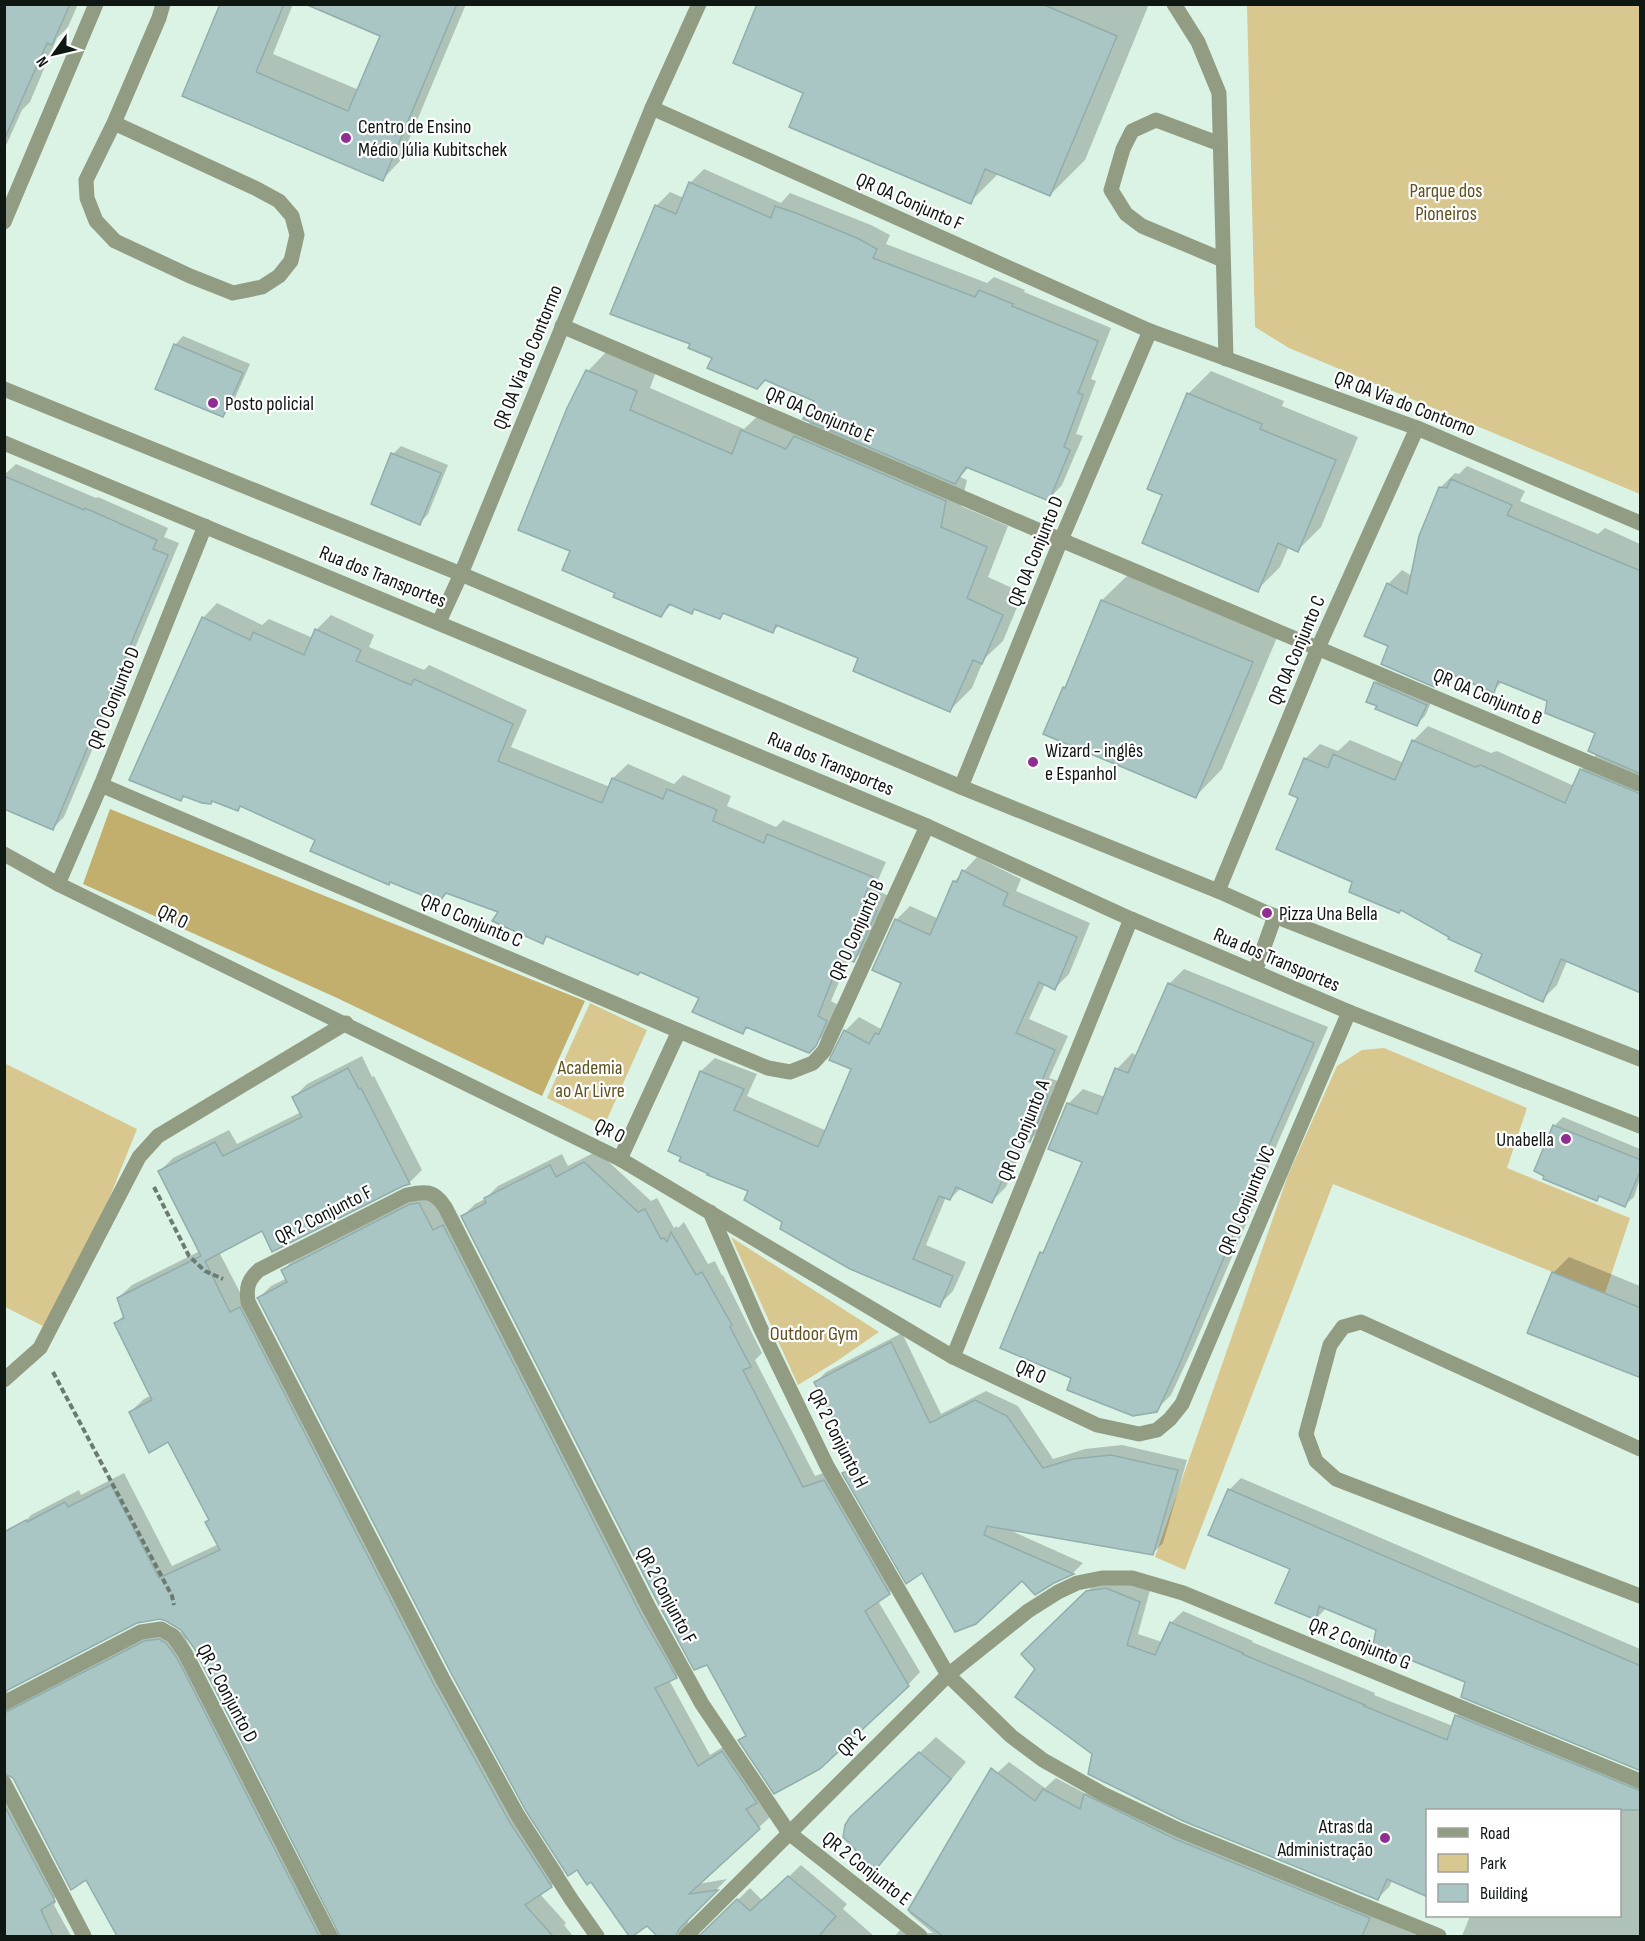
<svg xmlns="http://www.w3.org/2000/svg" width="1645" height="1941" viewBox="0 0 1645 1941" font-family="'Sofia Sans Condensed',sans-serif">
<rect width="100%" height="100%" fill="#dbf3e5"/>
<g fill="#d8c78f">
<path d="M1247,5H1640V494L1289,348L1255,327Z"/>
<path d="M590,1003L647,1030L604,1126L547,1098Z"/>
<path d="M1384,1048L1527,1108L1507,1168L1630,1218L1605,1293L1333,1184L1185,1570L1155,1557L1288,1175L1337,1066L1362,1050Z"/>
<path d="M4,1063L137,1129L94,1236L45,1327L5,1307Z"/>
<path d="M731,1237L879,1332L837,1361L798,1385Z"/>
</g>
<path fill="#c2af6e" d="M110,809L585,1001L542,1096L335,997L83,884Z"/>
<g fill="#0003" fill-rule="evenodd">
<path d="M4,4H78L68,27L57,38L30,102L22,110L4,150Z"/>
<path d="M221,4H293L273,54L359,90L381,35L308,4H466L400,161L383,179L184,95Z"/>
<path d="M759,4H1149L1085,160L1050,195L999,173L970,202L805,92Z"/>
<path d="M704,169L781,203L790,193L871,225L890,235L886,244L987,283L994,277L1025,290L1024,292L1111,328L1091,379L1096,381L1076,434L1083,436L1062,485L1049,499L969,467L960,477L967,480L961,506L1008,526L988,577L1023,593L1003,641L984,659L972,688L950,710L860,658L779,625L773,632L725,612L720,617L696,608L692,612L672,604L661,615L617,592L572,550L568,409L588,371L609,349L657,369L650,388L744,429L764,410L805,427L811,421L816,400L714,357L692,344L656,206L670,192L684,198L690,183Z"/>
<path d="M183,336L250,364L231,407L223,416L175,345Z"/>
<path d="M1211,371L1284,401L1282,406L1358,437L1321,527L1298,550L1289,546L1280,567L1257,590L1164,494L1188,394Z"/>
<path d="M401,446L448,465L428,514L420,523L393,454Z"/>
<path d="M16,464L96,498L98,497L168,528L164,537L179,543L64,817L52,829L4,808V475Z"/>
<path d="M1467,466L1525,491L1520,501L1598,534L1605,528L1640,544V769L1637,772L1640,774V786L1557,985L1542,1000L1484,953L1451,936L1354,881L1300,797L1305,759L1320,744L1338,751L1350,740L1404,763L1413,741L1428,726L1491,753L1497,751L1574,786L1581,770L1597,754V733L1549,700L1503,681L1493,691L1448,671L1434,685L1390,645L1388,584L1402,570L1412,576L1440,488L1455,473L1459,474Z"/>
<path d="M1129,574L1278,635L1222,769L1196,796L1064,688L1068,684L1102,600Z"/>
<path d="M217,603L262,625L269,619L313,638L316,630L331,615L374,635L369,647L424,670L429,665L527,710L511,747L610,787L613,778L628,764L674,784L683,775L731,796L727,806L776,827L783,820L886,862L874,889L891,897L868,946L854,960L849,958L831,1001L840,1006L830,1029L809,1051L749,1026L743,1032L701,997L640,970L549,935L542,942L500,911L448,892L439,900L316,839L241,805L238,809L213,800L186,795L181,800L203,618Z"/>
<path d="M1383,675L1434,696L1425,716L1417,724L1375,683Z"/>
<path d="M977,857L1021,879L1016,891L1090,923L1069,974L1055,988L1045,984L1029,1019L1068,1036L1049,1078L1061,1082L1044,1126L1030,1140L1027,1139L1006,1187L992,1201L961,1188L950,1199L946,1197L926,1245L966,1262L953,1291L939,1305L784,1222L749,1190L711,1174L670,1150L701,1071L715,1058L757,1074L747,1096L827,1131L853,1068L845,1031L859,1017L881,1029L884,1026L903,983L896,920L910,906L939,919L954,882Z"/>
<path d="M1184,969L1328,1027L1268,1165L1269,1166L1252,1210L1193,1348L1171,1395L1156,1410L1073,1377L1042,1253L1048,1247L1084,1161L1068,1104L1083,1089L1105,1097L1117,1069L1132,1053L1137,1056L1169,984Z"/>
<path d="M362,1056L372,1077L374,1076L422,1170L409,1183L262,1229L219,1252L244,1300L253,1295L446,1669L522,1808L564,1873L551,1886L539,1893L566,1923L564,1925L573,1936H119L92,1885L14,1778L6,1771L67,1887L54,1899L56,1902L54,1905L71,1936H4V1545L31,1515L79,1490L81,1495L124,1473L172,1566L219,1544L210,1519L169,1440L130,1412L144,1399L152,1395L116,1323L124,1315L118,1298L132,1285L200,1251L160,1171L173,1158L229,1130L237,1144L301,1112L294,1097L307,1084ZM161,1618L179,1627L184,1634L173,1627L158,1629L8,1695L7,1690L136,1622ZM188,1638L195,1648L341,1934L334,1927L186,1639Z"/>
<path d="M1563,1117L1640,1149V1179L1634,1197L1625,1205L1600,1195L1596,1199L1554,1126Z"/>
<path d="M597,1151L651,1201L657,1198L674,1228L677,1226L678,1228L684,1222L708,1264L715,1261L722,1276L723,1275L762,1353L755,1360L815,1476L836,1468L901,1581L889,1593L878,1601L920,1672L908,1685L740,1741L747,1734L462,1217L475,1204L485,1199L498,1186L562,1154L568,1166Z"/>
<path d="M431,1192L687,1665L676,1677L669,1680L710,1755L734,1740L770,1817L698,1884L727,1879L690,1916L687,1926L695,1934H701L706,1931L750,1888L763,1901L801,1865L847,1904L843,1909L874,1936H659L647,1924L631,1936L591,1880L259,1298L271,1286L287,1278L283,1270L295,1258Z"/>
<path d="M1569,1257L1640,1286V1377L1553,1273Z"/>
<path d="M902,1333L941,1414L986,1391L1018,1406L1053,1459L1085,1449L1122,1445L1187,1460L1163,1543L1153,1553L1005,1528L1083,1563L1073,1573L1053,1582L922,1571L844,1473L856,1462L816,1382L826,1372Z"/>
<path d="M1241,1478L1640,1649V1769L1467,1682L1378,1629L1327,1607L1316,1619L1292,1568L1229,1490Z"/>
<path d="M1115,1577L1150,1590L1138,1634L1162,1642L1171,1623L1183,1611L1253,1641L1252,1642L1375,1693L1374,1695L1453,1726L1456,1716L1468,1704L1640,1775V1936H1462L1470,1916H1620V1810H1428L1389,1887L1377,1899L1184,1820L1089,1773L1094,1753L1037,1669L1023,1654L1099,1580Z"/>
<path d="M936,1737L966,1762L891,1851L875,1867L866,1804Z"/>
<path d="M1009,1762L1045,1788L1056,1778L1086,1794L1096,1783L1187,1828L1381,1907L1376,1918L1418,1936H895L909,1919L927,1933H933L909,1913L997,1773Z"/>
</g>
<g fill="#a9c6c5" stroke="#91adac" stroke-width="1.5">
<path d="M4,4H70L52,45L47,43L4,140Z"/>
<path d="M220,4H284L256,72L348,111L380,36L305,4H457L383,181L182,96Z"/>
<path d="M757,4H1042L1117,36L1050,196L985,169L971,204L789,127L803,93L733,63Z"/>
<path d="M689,182L771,218L775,206L796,213L857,238L877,249L873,258L975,297L979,290L1013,304L1012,306L1098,341L1078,393L1083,395L1064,447L1070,450L1049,501L966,467L955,484L803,419L814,401L765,380L757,389L707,368L712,358L688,348L690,344L610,314L655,205L676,214Z"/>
<path d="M174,344L243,373L223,417L155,389Z"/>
<path d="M586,370L637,391L630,410L732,454L741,430L786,449L794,436L946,501L941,527L987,547L967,598L1003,615L982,664L973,660L950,712L853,671L858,658L776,625L773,633L723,613L720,619L694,609L692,614L669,604L661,617L613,597L615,593L562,570L570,551L518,530L567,408Z"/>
<path d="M1187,393L1262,424L1260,429L1336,460L1298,552L1278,543L1258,592L1142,543L1162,495L1147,489Z"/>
<path d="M391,453L441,473L420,525L371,504Z"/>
<path d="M4,476L84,510L85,508L157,540L153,549L168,555L53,830L4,809Z"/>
<path d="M1451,479L1512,505L1507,515L1641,571V774L1588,751L1595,733L1545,713L1547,701L1498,681L1494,693L1441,670L1434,687L1381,664L1388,646L1364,636L1387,583L1407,594L1419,536L1439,487L1447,488Z"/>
<path d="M1101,600L1253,662L1196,798L1043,734L1063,687L1065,688Z"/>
<path d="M202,617L250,640L253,632L304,655L315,629L361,650L356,661L411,685L414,679L513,724L498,761L602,803L612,778L663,799L667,789L717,810L713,821L764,843L767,834L873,877L861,904L877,911L854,962L841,957L818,1016L827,1021L816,1046L809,1053L746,1027L743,1034L692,1012L699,998L640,972L638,975L546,936L543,944L492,921L498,912L446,893L439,902L390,882L389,885L310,851L315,840L240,806L238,811L212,801L211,804L202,803L183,796L181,801L129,780Z"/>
<path d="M1374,682L1427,705L1417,726L1375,709L1377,706L1366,702Z"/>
<path d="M1412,740L1475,767L1481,765L1565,803L1580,769L1641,794V993L1561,959L1543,1002L1475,971L1482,954L1448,939L1449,937L1401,910L1399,913L1349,892L1352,882L1276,849L1298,798L1289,794L1304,758L1328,768L1333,754L1395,780Z"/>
<path d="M962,870L1008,893L1003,905L1077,937L1055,990L1039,982L1016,1033L1055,1050L1037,1092L1048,1096L1030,1142L1021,1138L992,1203L956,1187L950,1200L939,1196L913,1259L953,1276L940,1307L850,1269L780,1229L782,1222L744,1200L748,1191L707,1175L709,1174L679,1161L681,1157L668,1151L700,1071L744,1089L734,1110L818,1147L851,1069L829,1060L844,1030L869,1044L875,1033L879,1034L901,983L872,970L895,919L930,935L953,881L957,882Z"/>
<path d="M1168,983L1314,1043L1253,1181L1255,1182L1237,1226L1179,1365L1157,1412L1133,1416L1067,1390L1071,1378L1000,1348L1040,1252L1043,1253L1082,1162L1048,1149L1067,1103L1097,1114L1115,1068L1128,1073Z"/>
<path d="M348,1068L359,1089L361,1088L410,1184L403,1186L272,1252L262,1231L205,1261L230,1312L240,1307L433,1683L509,1821L552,1887L525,1905L553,1936H340L194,1648L181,1630L166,1621L160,1619L137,1623L4,1692V1532L26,1520L27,1522L65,1502L68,1507L111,1485L159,1578L220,1550L205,1522L209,1520L168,1442L149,1453L129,1412L152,1400L114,1323L124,1318L117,1298L201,1256L158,1171L215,1142L223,1156L302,1117L292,1097Z"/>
<path d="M1553,1125L1641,1160V1169L1625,1207L1599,1196L1597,1201L1543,1179L1544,1176L1534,1171Z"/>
<path d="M584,1162L638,1212L645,1209L661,1239L664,1238L667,1242L671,1232L696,1275L702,1272L732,1325L730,1327L751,1367L743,1370L803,1487L824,1480L890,1594L865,1611L909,1686L820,1769L774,1794L738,1740L746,1736L707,1665L694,1670L659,1605L461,1216L486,1203L484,1198L550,1165L556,1177Z"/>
<path d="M419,1203L433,1230L443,1225L641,1615L677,1678L655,1688L698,1766L722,1751L757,1803L746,1809L760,1829L689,1894L718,1890L679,1929L676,1936H657L647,1926L633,1936H629L591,1882L587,1885L577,1870L568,1876L526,1811L451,1673L258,1299L257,1298L287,1282L281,1270L410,1204Z"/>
<path d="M1552,1272L1641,1308V1378L1527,1333Z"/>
<path d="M891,1342L930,1423L975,1400L1007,1416L1043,1468L1073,1459L1111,1455L1178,1470L1153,1555L987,1526L984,1535L1074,1574L1054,1583L1035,1595L1022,1581L976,1624L955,1632L922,1573L906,1584L842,1473L857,1467L814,1382Z"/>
<path d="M1228,1489L1641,1666V1771L1461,1697L1465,1682L1373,1645L1376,1630L1319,1606L1316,1620L1275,1603L1290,1569L1208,1535Z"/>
<path d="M1106,1588L1140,1602L1127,1645L1155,1655L1170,1622L1243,1653L1242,1654L1365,1705L1364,1706L1447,1740L1455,1715L1641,1791V1810H1428V1897L1387,1879L1378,1900L1183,1821L1088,1774L1092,1754L1015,1697L1035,1669L1021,1654L1086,1591Z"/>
<path d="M159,1639L166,1643L177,1658L319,1936H117L86,1880L71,1890L13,1778L4,1773V1713L144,1641Z"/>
<path d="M919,1752L951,1779L876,1869L860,1857L854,1848L843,1837L845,1825L850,1817Z"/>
<path d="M991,1768L1035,1801L1043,1789L1080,1809L1084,1794L1175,1839L1370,1918L1362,1936H943L908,1910Z"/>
<path d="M4,1805L55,1901L41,1910L53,1936H4Z"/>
<path d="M788,1876L836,1916L819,1936H699L737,1899L750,1911Z"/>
</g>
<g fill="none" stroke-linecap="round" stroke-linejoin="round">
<g stroke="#6b7b72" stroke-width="4" stroke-dasharray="6 3" stroke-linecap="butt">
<path d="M154,1187L189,1256L205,1271L223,1279"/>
<path d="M53,1372L172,1596L174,1605"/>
</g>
<g stroke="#919c82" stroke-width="15">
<path d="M1174,4L1198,42L1219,93L1226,359"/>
<path d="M652,108L1150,331L1417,428L1640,523"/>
<path d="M114,123L257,189L279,201L292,216L297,235L291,261L279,276L262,287L233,293L190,276L115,241L96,221L87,198L86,180L114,123L159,18L163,4"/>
<path d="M1220,144L1156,120L1132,131L1123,149L1111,190L1126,214L1142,226L1223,260"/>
<path d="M4,222L96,4"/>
<path d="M562,326L1061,540L1640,784"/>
<path d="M4,389L461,574L961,787L1218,891L1267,913L1640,1059"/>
<path d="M4,443L927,826L1131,919L1349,1012L1640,1126"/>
<path d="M439,622L461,574L652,108L699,4"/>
<path d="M101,785L679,1031L768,1068L790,1072L813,1063L824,1051L927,826"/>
<path d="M961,787L1061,540L1150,331"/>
<path d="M4,854L58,884L620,1159L953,1357L1097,1425L1139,1434L1157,1430L1170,1419L1182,1404L1349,1012"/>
<path d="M58,884L101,785L205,526"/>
<path d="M1218,891L1318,648L1417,428"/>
<path d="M1255,972L1275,916"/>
<path d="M620,1159L679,1031"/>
<path d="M710,1212L760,1327L827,1466L948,1675L1011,1736L1043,1760L1103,1794L1179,1830L1439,1936"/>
<path d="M953,1357L1131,919"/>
<path d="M4,1380L40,1348L139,1157L158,1136L346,1023"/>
<path d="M1640,1449L1361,1322L1343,1327L1330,1345L1306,1434L1316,1461L1336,1479L1640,1596"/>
<path d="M4,1703L141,1632L161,1629L173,1636L185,1653L330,1936"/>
<path d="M4,1783L84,1936"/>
<path d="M597,1936L571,1899L518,1816L442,1678L248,1302C246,1287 248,1280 259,1270L407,1195C425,1191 434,1190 445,1207L650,1610L702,1704L789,1833L920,1936"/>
<path d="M686,1936L948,1675L1028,1611L1058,1592L1077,1583L1102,1578H1132L1183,1593L1640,1781"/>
</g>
</g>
<g fill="#902d93" stroke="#fff" stroke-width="2">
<circle cx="346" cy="138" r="6"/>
<circle cx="213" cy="403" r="6"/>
<circle cx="1033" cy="762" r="6"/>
<circle cx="1267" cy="913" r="6"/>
<circle cx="1566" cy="1139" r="6"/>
<circle cx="1385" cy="1838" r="6"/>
</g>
<g text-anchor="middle" stroke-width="4.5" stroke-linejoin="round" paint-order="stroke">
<g font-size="20" fill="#0f1713" stroke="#fff" text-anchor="start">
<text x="358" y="133">Centro de Ensino<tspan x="358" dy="23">Médio Júlia Kubitschek</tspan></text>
<text x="225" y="410">Posto policial</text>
<text x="1045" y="757">Wizard - inglês<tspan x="1045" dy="23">e Espanhol</tspan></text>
<text x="1279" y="920">Pizza Una Bella</text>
<text x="1554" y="1146" text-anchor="end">Unabella</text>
<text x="1373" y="1833" text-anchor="end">Atras da<tspan x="1373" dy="23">Administração</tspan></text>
</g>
<g font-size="20" fill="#605220" stroke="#fff">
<text x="1446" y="197">Parque dos<tspan x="1446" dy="23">Pioneiros</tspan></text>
<text x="590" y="1074">Academia<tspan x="590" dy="23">ao Ar Livre</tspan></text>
<text x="814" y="1340">Outdoor Gym</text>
</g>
<g font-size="20" fill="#0f1713" stroke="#fff">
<text transform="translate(910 201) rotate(24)" y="7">QR 0A Conjunto F</text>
<text transform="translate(527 357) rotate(-68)" y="7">QR 0A Via do Contormo</text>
<text transform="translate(1405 403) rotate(21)" y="7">QR 0A Via do Contorno</text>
<text transform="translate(820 414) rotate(23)" y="7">QR 0A Conjunto E</text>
<text transform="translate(1035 551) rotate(-68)" y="7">QR 0A Conjunto D</text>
<text transform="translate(383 576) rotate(22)" y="7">Rua dos Transportes</text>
<text transform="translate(1296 650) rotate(-67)" y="7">QR 0A Conjunto C</text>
<text transform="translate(1488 696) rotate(23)" y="7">QR 0A Conjunto B</text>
<text transform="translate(113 698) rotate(-68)" y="7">QR 0 Conjunto D</text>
<text transform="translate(831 763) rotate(23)" y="7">Rua dos Transportes</text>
<text transform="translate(173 916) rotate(26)" y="7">QR 0</text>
<text transform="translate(472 920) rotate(23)" y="7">QR 0 Conjunto C</text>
<text transform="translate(856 930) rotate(-66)" y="7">QR 0 Conjunto B</text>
<text transform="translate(1277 959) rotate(23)" y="7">Rua dos Transportes</text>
<text transform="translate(610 1130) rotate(27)" y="7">QR 0</text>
<text transform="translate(1023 1130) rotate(-68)" y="7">QR 0 Conjunto A</text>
<text transform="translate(1246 1200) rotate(-67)" y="7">QR 0 Conjunto VC</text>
<text transform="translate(323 1214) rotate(-27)" y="7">QR 2 Conjunto F</text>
<text transform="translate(1031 1371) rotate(25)" y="7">QR 0</text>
<text transform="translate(839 1438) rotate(63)" y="7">QR 2 Conjunto H</text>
<text transform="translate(667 1595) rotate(62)" y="7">QR 2 Conjunto F</text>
<text transform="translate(1360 1643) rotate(22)" y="7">QR 2 Conjunto G</text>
<text transform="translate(228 1693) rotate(62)" y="7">QR 2 Conjunto D</text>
<text transform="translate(851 1742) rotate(-45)" y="7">QR 2</text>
<text transform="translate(867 1868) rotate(38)" y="7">QR 2 Conjunto E</text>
</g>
</g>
<rect width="1645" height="1941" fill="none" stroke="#0f1713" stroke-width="12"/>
<rect x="1426" y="1809" width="195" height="108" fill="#ffffff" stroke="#9fa2a1" stroke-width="1.5"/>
<rect x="1438" y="1828" width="30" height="9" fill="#919c82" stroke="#9fa2a1" stroke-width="1.5"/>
<text x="1480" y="1839" font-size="18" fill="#0f1713">Road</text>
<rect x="1438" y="1854" width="30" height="18" fill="#d8c78f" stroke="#9fa2a1" stroke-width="1.5"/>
<text x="1480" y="1869" font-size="18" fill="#0f1713">Park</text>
<rect x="1438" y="1884" width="30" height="18" fill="#a9c6c5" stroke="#9fa2a1" stroke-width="1.5"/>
<text x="1480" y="1899" font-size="18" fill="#0f1713">Building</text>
<g transform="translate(54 54) rotate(236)" stroke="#ffffff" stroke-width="4.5" paint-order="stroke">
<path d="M0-4.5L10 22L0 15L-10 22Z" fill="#0f1713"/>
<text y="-9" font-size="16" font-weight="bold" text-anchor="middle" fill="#0f1713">N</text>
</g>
</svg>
